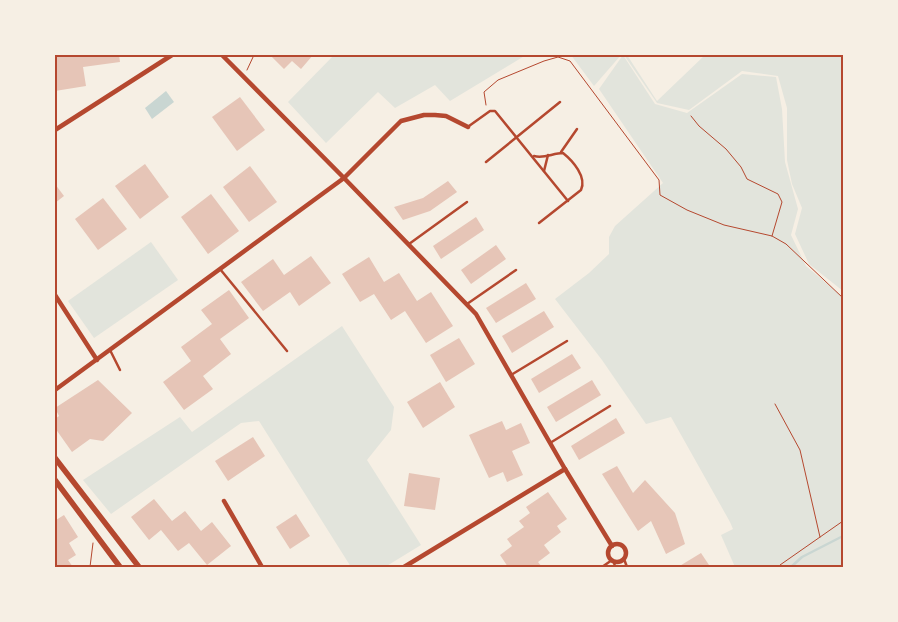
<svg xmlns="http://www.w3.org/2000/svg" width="898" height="622" viewBox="0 0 898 622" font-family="Lato,sans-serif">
<rect width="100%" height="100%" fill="#f6efe4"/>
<g fill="#e2e4dc">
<path d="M334,55H526L450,101L435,85L395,108L378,92L326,143L288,102Z"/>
<path d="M571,55H621L594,86Z"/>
<path d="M623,55L655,104L687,113L742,74L776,77L782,109L785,162L798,209L791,235L806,266L843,297V567H735L721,535L733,529L730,522L671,417L646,424L602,360L555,299L589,273L609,254V237L615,226L663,183L599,89Z"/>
<path d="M624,55H627L657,101L705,55H843V291L809,264L795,234L802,208L792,184L787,160V108L778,76L742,71L689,110L657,103Z"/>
<path d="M151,242L178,280L94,338L68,301Z"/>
<path d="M342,326L394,407L391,430L367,460L421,545L385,567H351L259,421L241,423L111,514L83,480L180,417L192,432Z"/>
</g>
<path fill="#c9d6d2" d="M166,91L174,102L152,119L145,108Z"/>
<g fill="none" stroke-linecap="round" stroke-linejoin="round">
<path stroke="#c9d6d2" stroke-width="2.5" d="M791,567L802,557L843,536"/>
</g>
<g fill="#e6c5b7">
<path d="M55,55H119L120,62L83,67L86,86L55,91Z"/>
<path d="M272,55H313L301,69L292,61L284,69L271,56Z"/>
<path d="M240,97L265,130L237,151L212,117Z"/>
<path d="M145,164L169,197L140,219L115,186Z"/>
<path d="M250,166L277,202L249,222L223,187Z"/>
<path d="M448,181L457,192L430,211L403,220L394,207L423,198Z"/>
<path d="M55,184L64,196L55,203Z"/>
<path d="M211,194L239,231L208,254L181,217Z"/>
<path d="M103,198L127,229L98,250L75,219Z"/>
<path d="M476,217L484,230L441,259L433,246Z"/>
<path d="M496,245L506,259L471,284L461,270Z"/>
<path d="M311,256L331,283L299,306L290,292L263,311L241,282L273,259L284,275Z"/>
<path d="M369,257L384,282L399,273L417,301L431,292L453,326L426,343L405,311L391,320L374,294L360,302L342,274Z"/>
<path d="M526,283L536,299L496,323L486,308Z"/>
<path d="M229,290L249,318L220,339L231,354L203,376L213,389L184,410L163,382L191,361L181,347L212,324L201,310Z"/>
<path d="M544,311L554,327L512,353L502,336Z"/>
<path d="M459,338L475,364L446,382L430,355Z"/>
<path d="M572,354L581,368L539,393L531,379Z"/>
<path d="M98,380L132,413L103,441L90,439L72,452L55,428V419L59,416L55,408Z"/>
<path d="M592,380L601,395L556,422L547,407Z"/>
<path d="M440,382L455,407L423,428L407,402Z"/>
<path d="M616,418L625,433L579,460L571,446Z"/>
<path d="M502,421L506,430L521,423L530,443L512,451L523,475L507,482L503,472L489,478L469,435Z"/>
<path d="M253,437L265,456L228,481L215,461Z"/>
<path d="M617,466L633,493L645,480L675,513L685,544L666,554L651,521L638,531L602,474Z"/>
<path d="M409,473L440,478L435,510L404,506Z"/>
<path d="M548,492L567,519L557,526L561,532L544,545L550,553L538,562L542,567H508L500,555L512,546L507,539L524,527L519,521L530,513L526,507Z"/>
<path d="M154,499L172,521L185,511L201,531L212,522L231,546L207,565L189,543L178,551L161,530L149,540L131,517Z"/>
<path d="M296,514L310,536L290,549L276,527Z"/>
<path d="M64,515L78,537L69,543L76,555L68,560L73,567H55V518L56,520Z"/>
<path d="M701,553L709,565L705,567H678Z"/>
</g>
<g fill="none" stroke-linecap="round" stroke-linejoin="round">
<g stroke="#b5482f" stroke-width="1">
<path d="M247,70L254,55"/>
<path d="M486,105L484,92L498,80L544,61L558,57L570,61L659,180L660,195L687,210L724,225L772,236L786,244L843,298"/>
<path d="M691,116L699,126L726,149L741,167L747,179L778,194L782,202L772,236"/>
<path d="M775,404L800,450L820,537"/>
<path d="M90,567L93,543"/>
<path d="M780,567V565L843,521"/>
</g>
<g stroke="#b5482f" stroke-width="2.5">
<path d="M469,126L490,111H495L568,201"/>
<path d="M561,152L577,129"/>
<path d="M534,156C544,159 553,153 563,153C573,161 587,177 581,190L539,223"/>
<path d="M486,162L560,102"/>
<path d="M544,171L548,155"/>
<path d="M409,244L467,202"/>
<path d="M220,269L287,351"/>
<path d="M467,304L516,270"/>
<path d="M110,350L120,370"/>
<path d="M511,375L567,341"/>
<path d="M550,443L610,406"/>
<path d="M624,559L627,567"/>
<path d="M614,562L615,567"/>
<path d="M602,567L612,560"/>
</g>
<g stroke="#b5482f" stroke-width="4.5">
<path d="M222,55L344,178L476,314L565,469L612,546"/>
<path d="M55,130L172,55"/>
<path d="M55,295L97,360"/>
<path d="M55,390L344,178L401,121L424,115H435L446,116L468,127"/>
<path d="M224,501L262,567"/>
<circle cx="617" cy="553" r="9"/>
<path d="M404,567L565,469"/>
</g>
<g stroke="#b5482f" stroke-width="5.5">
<path d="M55,458L139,567"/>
<path d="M55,480L120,567"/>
</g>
</g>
<rect width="898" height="622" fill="none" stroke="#f6efe4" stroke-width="112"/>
<rect x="56" y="56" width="786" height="510" fill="none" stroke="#b5482f" stroke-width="2"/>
</svg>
